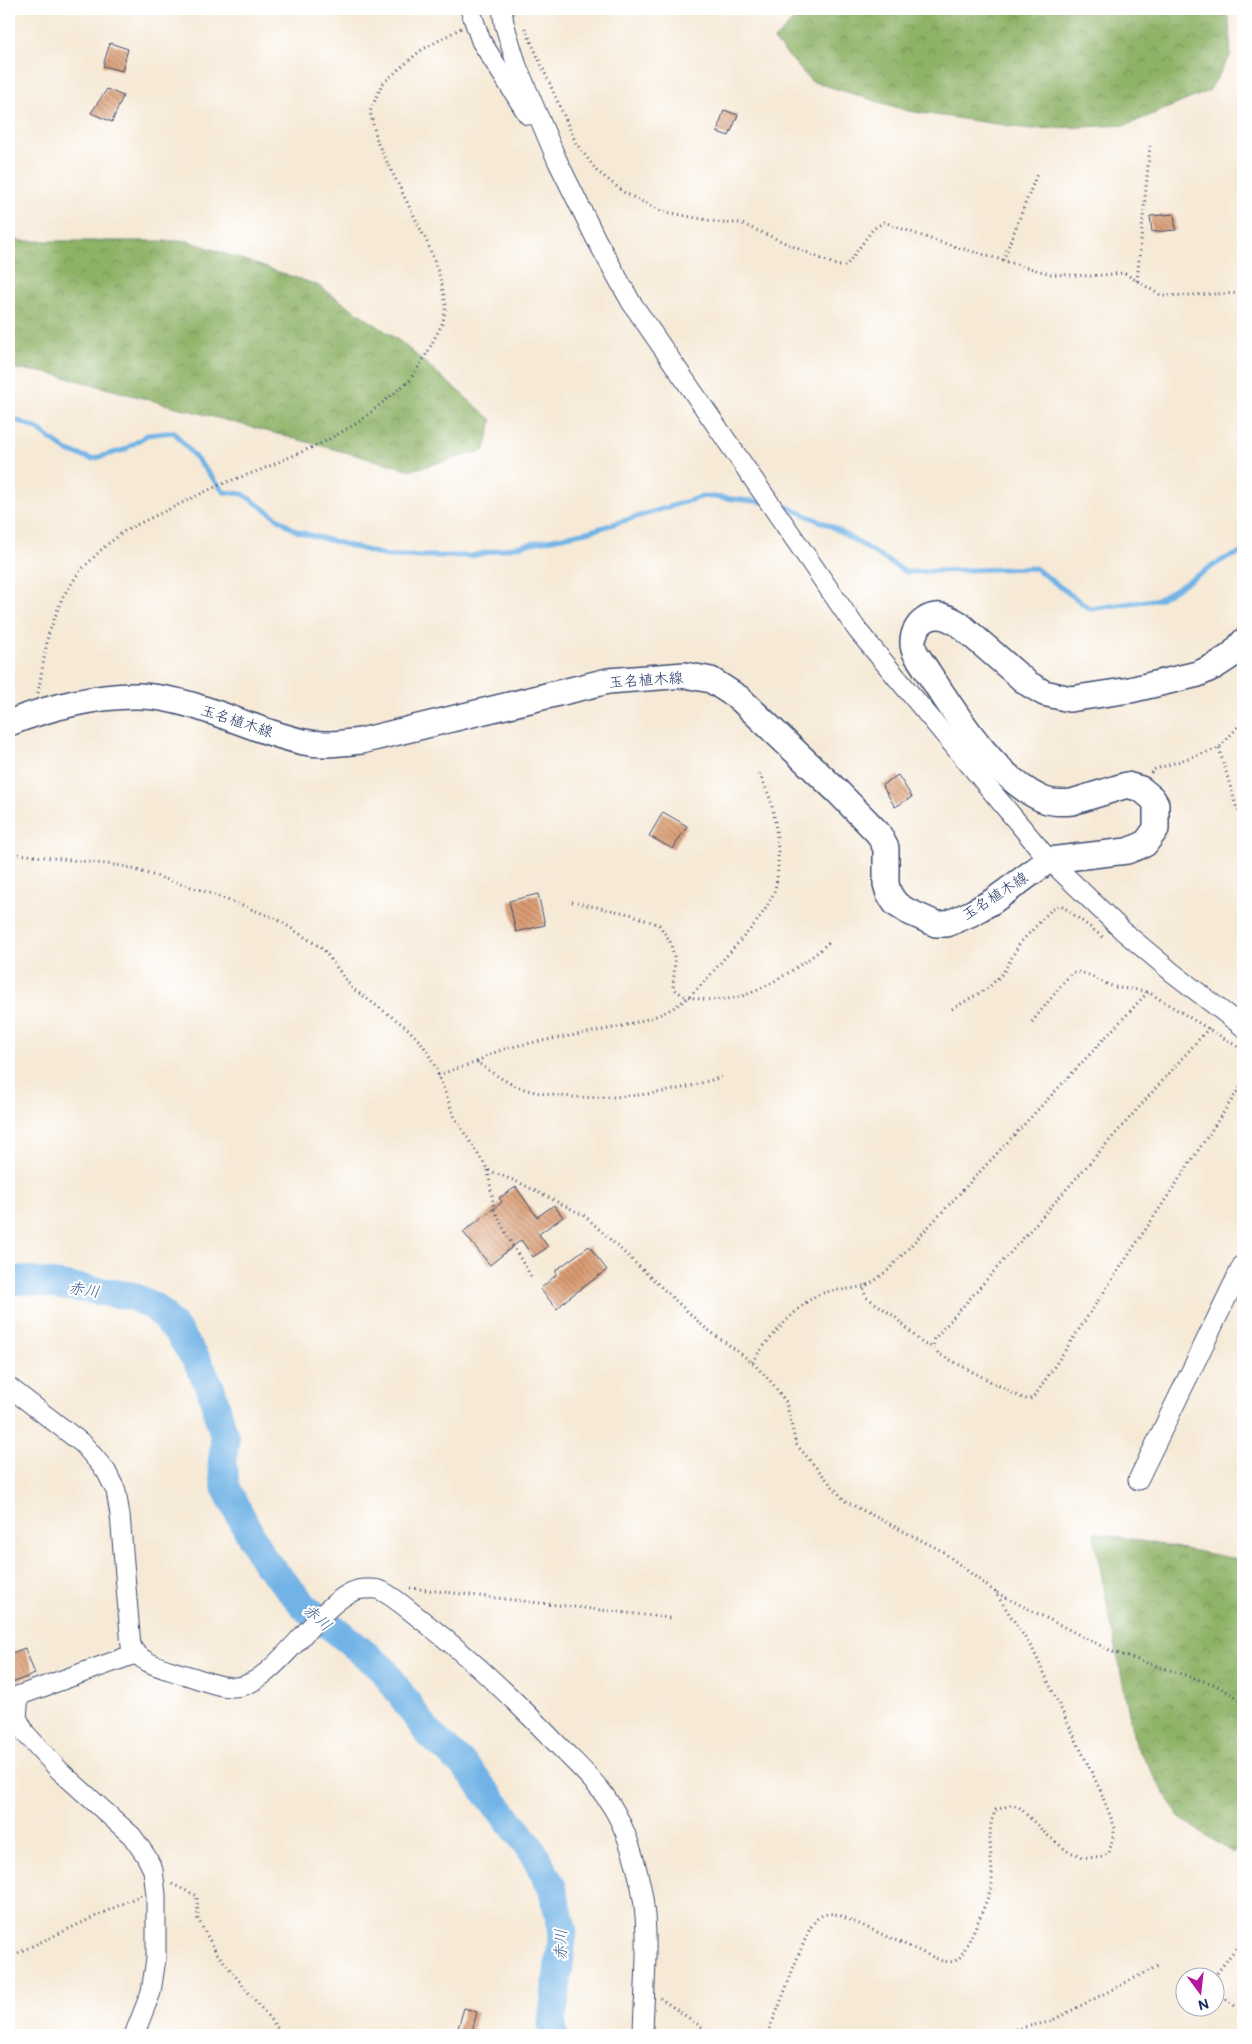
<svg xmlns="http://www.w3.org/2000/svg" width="1252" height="2044" viewBox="0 0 1252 2044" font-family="'Balsamiq Sans','Klee One',sans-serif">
<defs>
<pattern id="forest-crowns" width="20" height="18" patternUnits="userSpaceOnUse" patternTransform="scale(1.25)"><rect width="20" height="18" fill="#8eb266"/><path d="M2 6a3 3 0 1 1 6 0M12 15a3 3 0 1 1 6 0" fill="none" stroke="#739157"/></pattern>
<pattern id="building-back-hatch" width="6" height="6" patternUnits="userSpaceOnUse" patternTransform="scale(1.25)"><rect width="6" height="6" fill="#da9b71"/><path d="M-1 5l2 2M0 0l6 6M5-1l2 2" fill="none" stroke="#b07f60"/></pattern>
</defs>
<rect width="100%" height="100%" fill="#fff"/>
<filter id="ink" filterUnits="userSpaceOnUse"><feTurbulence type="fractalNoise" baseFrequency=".02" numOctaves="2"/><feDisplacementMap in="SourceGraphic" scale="10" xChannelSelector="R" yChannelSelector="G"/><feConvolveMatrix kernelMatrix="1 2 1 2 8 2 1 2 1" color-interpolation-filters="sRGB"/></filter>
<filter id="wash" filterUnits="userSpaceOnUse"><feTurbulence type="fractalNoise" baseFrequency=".0096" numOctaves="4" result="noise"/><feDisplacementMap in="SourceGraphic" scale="20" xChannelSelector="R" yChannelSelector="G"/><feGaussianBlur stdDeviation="1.12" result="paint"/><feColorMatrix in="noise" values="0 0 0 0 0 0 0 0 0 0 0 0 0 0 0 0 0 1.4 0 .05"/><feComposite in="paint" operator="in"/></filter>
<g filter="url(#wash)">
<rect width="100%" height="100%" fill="#f6e9d5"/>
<g fill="url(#forest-crowns)" stroke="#547062">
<path d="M804,9H1222L1229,19L1231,55L1209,91L1127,125L1030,129L908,111L811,81L774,40Z"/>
<path d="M9,238L22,241H188L317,285L401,342L492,420L485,450L412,470L49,373L9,368Z"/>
<path d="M1093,1532L1243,1560V1847L1233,1853L1180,1818L1135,1744Z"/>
</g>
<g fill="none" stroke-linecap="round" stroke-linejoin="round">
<g stroke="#71b3e6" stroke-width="5">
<path d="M9,417L36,428L67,451L92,459L124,450L147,435L174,432L224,492L243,494L296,531L387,556H471L591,531L704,496L762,502"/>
<path d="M778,503L831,526L906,572L1035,568L1090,609L1159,599L1224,559L1243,552"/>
</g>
<path stroke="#71b3e6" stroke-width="29" d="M9,1281L23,1280L132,1296L156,1308L178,1332L197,1361L211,1389L225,1439L222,1464L226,1488L263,1559L308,1610L337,1631L383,1669L428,1733L466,1767L530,1847L552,1887L563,1931L552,2023L553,2035"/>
</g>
<g id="blocks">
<g fill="url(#building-back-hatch)">
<path d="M110,43L128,49L122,71L103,66Z"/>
<path d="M107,89L123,96L112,122L91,113Z"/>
<path d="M724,110L738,115L729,136L717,132Z"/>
<path d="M1174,214L1176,230L1152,232L1150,216Z"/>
<path d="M898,775L912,797L895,807L882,785Z"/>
<path d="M663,812L687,826L673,849L649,836Z"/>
<path d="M538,894L545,925L516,932L509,901Z"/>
<path d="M516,1187L537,1217L554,1205L563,1217L539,1234L548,1247L533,1257L521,1240L490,1265L463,1232L502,1202L499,1198Z"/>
<path d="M589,1246L607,1270L567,1299L557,1309L540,1289L556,1275V1270Z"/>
<path d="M25,1648L35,1674L9,1684V1654Z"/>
<path d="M464,2008L477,2012L471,2035H456Z"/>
</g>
</g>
</g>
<g filter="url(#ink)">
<use href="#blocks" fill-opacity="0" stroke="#3c4b70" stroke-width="1"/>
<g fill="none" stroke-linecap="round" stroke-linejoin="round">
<g stroke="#3c4b70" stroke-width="21">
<g id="minor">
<path d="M470,9L481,41L528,115"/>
<path d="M502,9L504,23L517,66L557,160L596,239L631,302L858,631L1049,860L1123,931L1173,973L1243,1027"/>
<path d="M9,1387L83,1444L106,1471L116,1491L120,1515L131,1646C140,1664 164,1668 182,1674C199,1678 218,1688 235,1687C277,1686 326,1588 365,1589C371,1589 377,1588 382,1591C397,1599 410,1611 423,1621C472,1659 516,1701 558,1745C575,1763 594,1779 607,1799C622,1820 632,1849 638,1874C652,1925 644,1982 643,2035"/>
<path d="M1138,1480L1243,1264"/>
<path d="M19,1696L17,1717L25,1733L60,1771L132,1836L146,1856L153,1870L156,1895V1959L151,1992L134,2035"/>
<path d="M9,1699L135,1654"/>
</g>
</g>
<g stroke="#3c4b70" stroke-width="28">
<path id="major" d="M9,723C47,708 97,695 139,696C195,697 250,731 304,742C323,746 343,743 361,741L608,681L685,675L711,680L739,698L838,792L878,833L886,848V884L889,894L896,904L907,911L936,924H947L972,913L993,901L1049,860L1127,851L1145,844L1156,829V804L1152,798L1141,789L1127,785L1072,802C1063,803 1051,803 1042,799C989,775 948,701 916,654C907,638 919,617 937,616C945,615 952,620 959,624L1027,683L1044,693L1070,699L1130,690L1198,674L1215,666L1232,655L1243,642"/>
</g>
<g stroke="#3c4b70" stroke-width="3" stroke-dasharray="1 4" stroke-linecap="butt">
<path d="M525,28L576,143L597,171L625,193L661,211L722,223H740L838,266H846L873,229L884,222L933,240L1050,274L1091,276L1124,273L1162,296L1243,293"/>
<path d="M1003,260L1037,174"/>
<path d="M1137,281L1150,146"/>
<path d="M38,693L48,636L62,598L80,571L104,547L126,530L219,485L263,469L324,442L359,422L410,380L425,357L443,322L446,305L440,277L428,244L378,144L370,112L382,84L420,51L461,28"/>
<path d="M1219,748L1237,809L1243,814"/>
<path d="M1151,773L1153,770L1219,748L1243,721"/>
<path d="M9,853L123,866L201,890L277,919L323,949L352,988L406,1027L423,1045L434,1064L455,1118L488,1170L520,1183L585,1216L704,1327L752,1362L772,1383L786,1402L796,1444L845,1501L942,1551L995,1592L1033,1650L1100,1790L1115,1828L1109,1853L1100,1858L1083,1857L1067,1851L1046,1834L1019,1807L1011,1805L996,1810C985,1828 993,1861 992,1883C991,1894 967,1948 960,1957C955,1963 949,1962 942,1961L839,1915C831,1913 825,1913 818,1918C809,1926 806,1939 801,1949C789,1977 780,2008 766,2035"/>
<path d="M572,902L630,914L659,925L670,941L675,960L673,987C680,996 689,997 700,999C710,1000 723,1000 734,998C760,994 811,960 829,942"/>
<path d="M952,1009L988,988L1003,973L1020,943L1051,910L1061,905L1104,938"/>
<path d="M1032,1022L1071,973C1087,969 1098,982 1112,986C1123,990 1136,988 1147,992"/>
<path d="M1209,1028L934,1339L933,1347L939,1354L1020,1397L1029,1400L1036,1394L1243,1083"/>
<path d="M477,1062C498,1047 527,1044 552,1039C587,1033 622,1028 656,1016C684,1006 703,984 722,961C740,940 764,918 774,892C782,868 777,826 771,802C768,791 762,781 758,770"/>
<path d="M438,1075L477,1062C490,1071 505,1082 519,1087C558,1103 637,1098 678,1089C693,1086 707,1081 722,1077"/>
<path d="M488,1170L494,1209L511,1243L532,1278"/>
<path d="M867,1285L863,1290L866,1297L894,1316L923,1344L933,1347"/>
<path d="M752,1362C764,1344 801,1301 820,1294C835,1288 851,1291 866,1285C874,1283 881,1275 888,1270L1148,992L1243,1050"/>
<path d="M410,1588L670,1618"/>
<path d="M997,1593L1113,1652L1216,1685L1243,1701"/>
<path d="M172,1884L197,1896L198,1919L216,1952L283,2035"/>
<path d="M9,1957L141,1895"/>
<path d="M1214,1977L1243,1939"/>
<path d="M1214,1990L1243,2012"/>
<path d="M660,1998L713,2035"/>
<path d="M986,2035L1049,2022L1160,1965"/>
</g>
<use href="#minor" stroke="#fff" stroke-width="19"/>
<use href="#major" stroke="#fff" stroke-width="25"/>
</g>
</g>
<g text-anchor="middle" stroke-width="4" stroke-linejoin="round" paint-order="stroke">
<g font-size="15" fill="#1b2f5e" stroke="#fff">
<text transform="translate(646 680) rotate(-4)" y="5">玉名植木線</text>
<text transform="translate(237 721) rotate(18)" y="5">玉名植木線</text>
<text transform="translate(995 896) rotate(-33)" y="5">玉名植木線</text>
</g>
<g font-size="16" font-style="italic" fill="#395d8e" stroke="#fff">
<text transform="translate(84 1289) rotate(9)" y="6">赤川</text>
<text transform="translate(318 1617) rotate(41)" y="6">赤川</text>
<text transform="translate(560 1945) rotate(-89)" y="6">赤川</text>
</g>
</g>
<rect width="1252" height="2044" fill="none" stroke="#fff" stroke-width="30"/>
<g transform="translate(1200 1992) rotate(165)"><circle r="24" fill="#ffffff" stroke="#a4acbf"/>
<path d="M0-4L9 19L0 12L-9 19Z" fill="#b5179e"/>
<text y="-8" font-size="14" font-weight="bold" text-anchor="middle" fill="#1b2f5e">N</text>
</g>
</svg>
